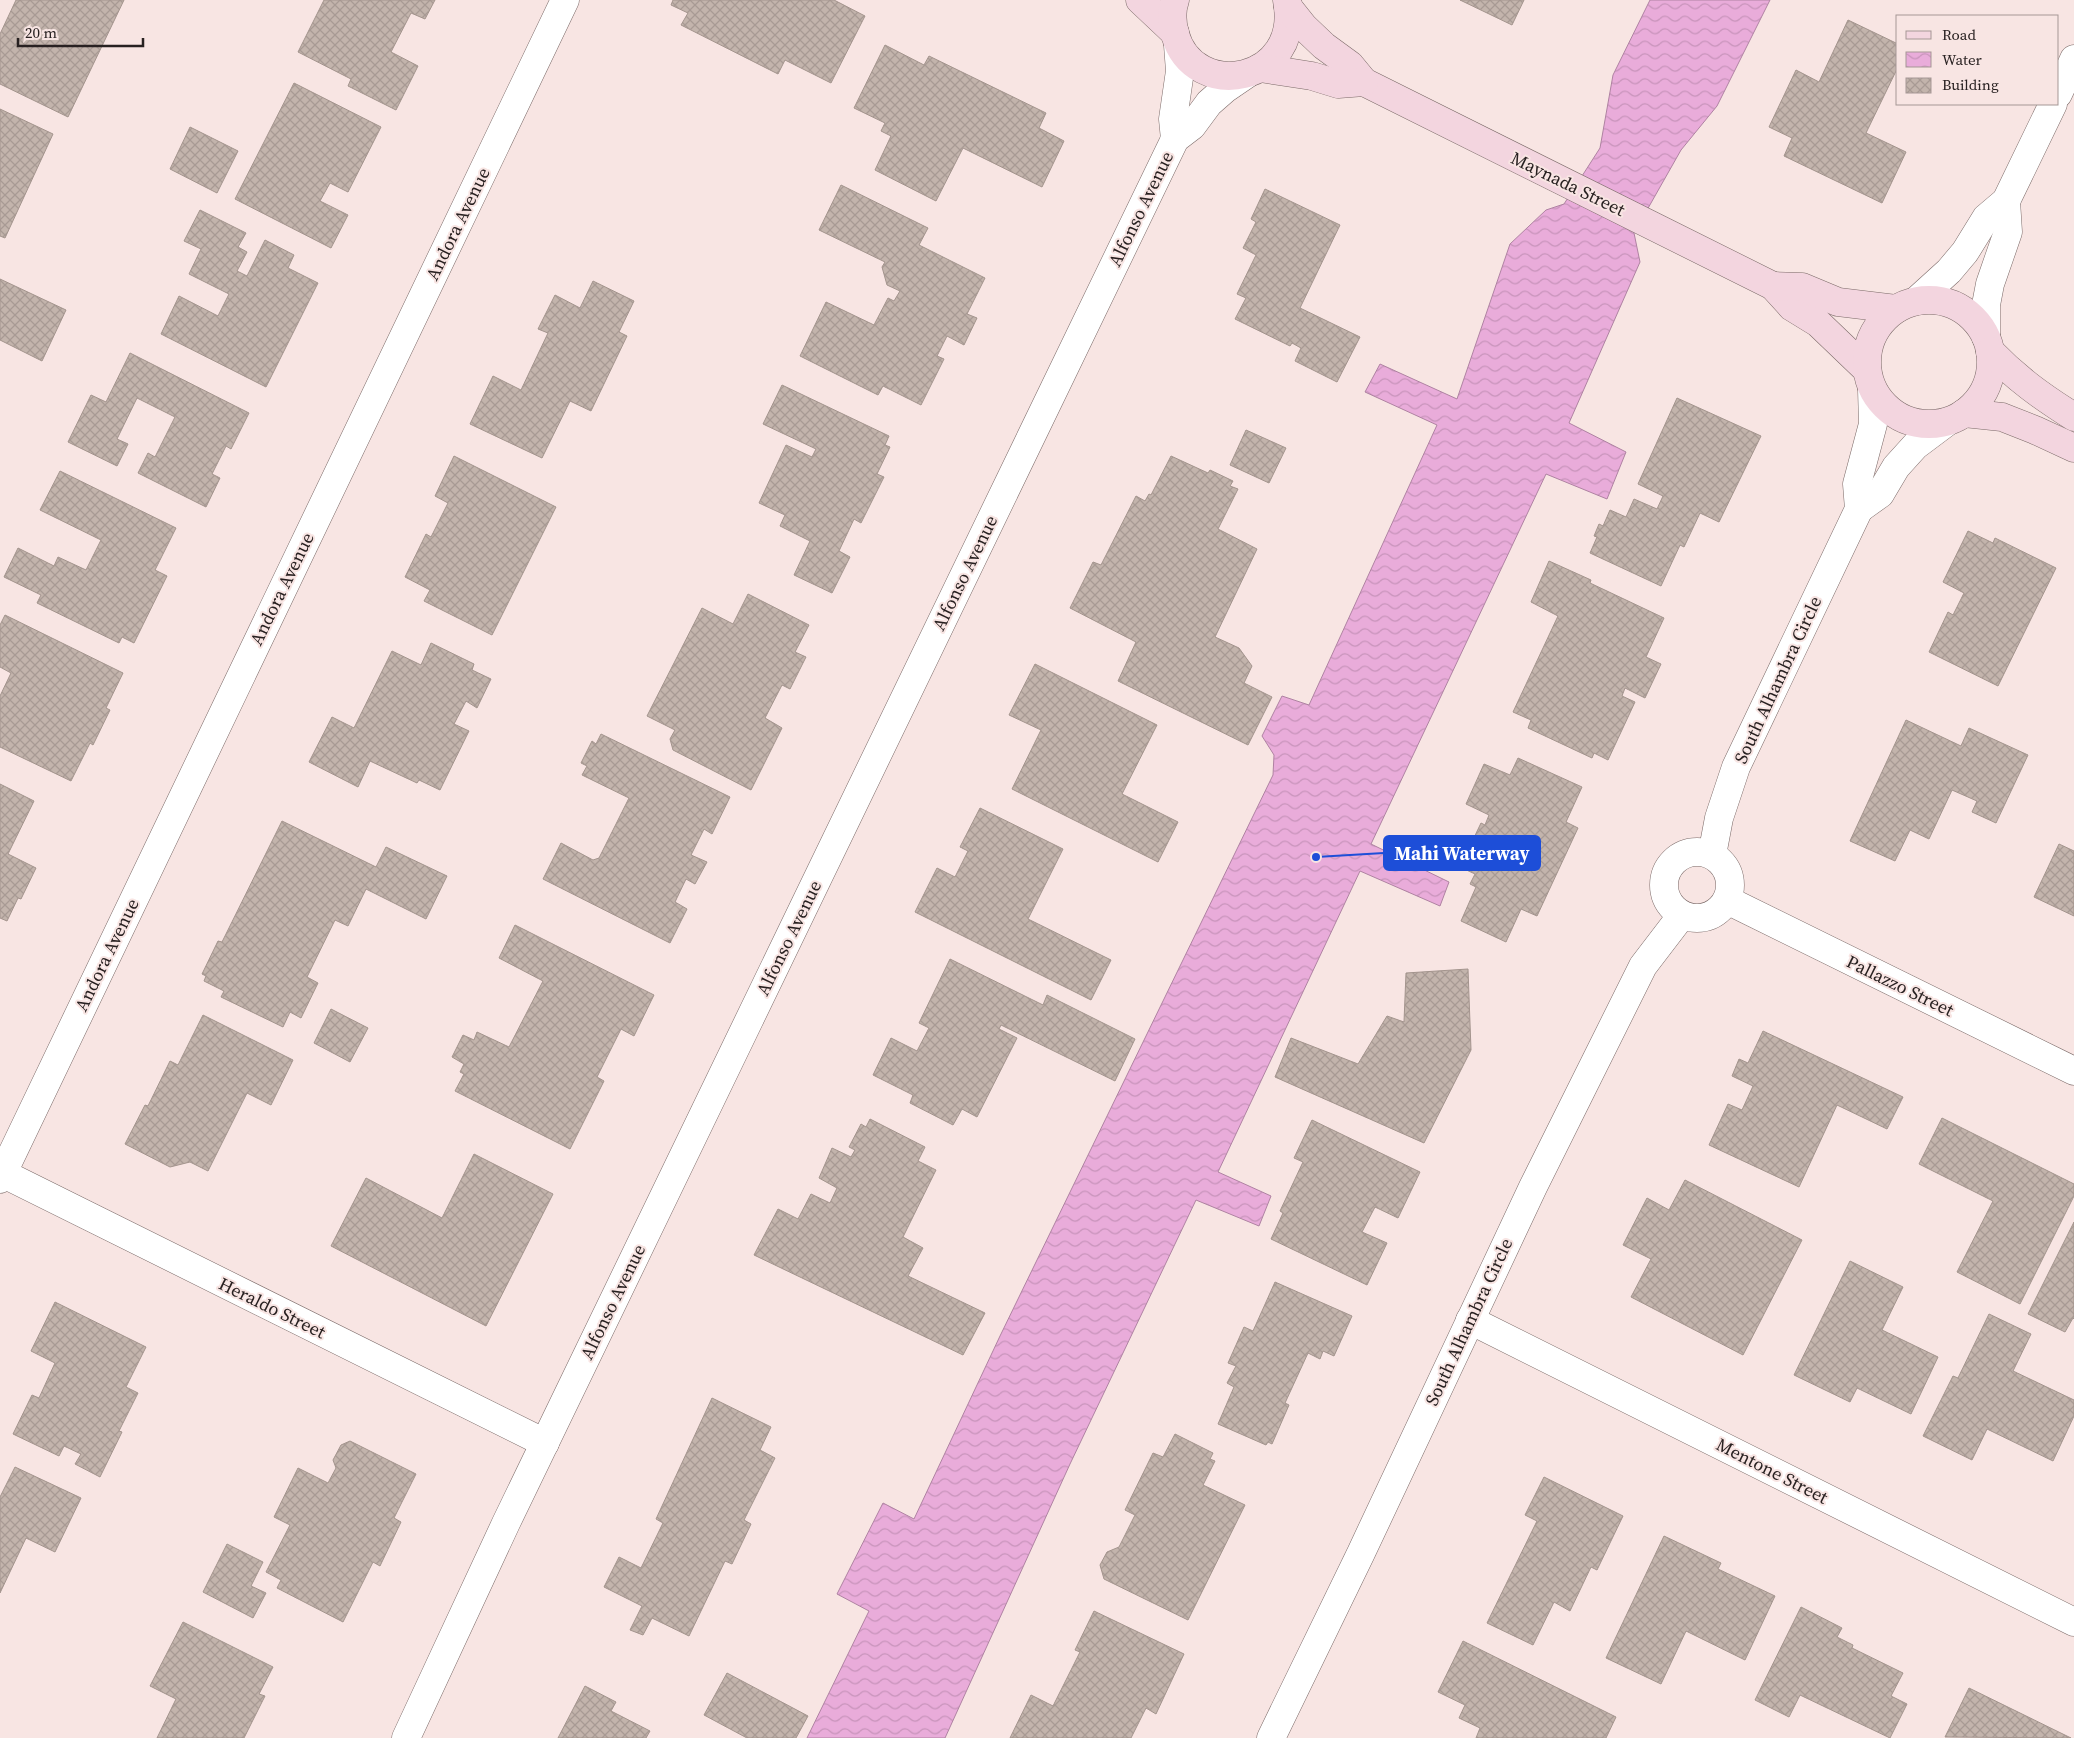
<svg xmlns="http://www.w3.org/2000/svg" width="2074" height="1738" viewBox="0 0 2074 1738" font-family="'Source Serif 4',serif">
<defs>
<pattern id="water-waves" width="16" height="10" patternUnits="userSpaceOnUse" patternTransform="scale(1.25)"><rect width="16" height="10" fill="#e9acda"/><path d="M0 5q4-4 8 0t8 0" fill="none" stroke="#c894bb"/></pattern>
<pattern id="building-cross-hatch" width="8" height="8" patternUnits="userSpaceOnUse" patternTransform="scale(1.25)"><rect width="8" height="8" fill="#c3b4ac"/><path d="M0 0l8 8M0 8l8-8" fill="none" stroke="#a89a94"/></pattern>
</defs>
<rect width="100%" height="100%" fill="#f8e5e3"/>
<path fill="url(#water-waves)" stroke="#af82a2" d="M1650,0H1770L1717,106L1681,150L1634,233L1640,262L1569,423L1626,452L1607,499L1546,474L1371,844L1449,882L1440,906L1360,871L1218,1172L1271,1196L1259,1226L1196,1200L1070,1464L945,1738H807L869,1611L837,1594L883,1503L914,1519L1000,1336L1273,775L1274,755L1262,736L1282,696L1309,705L1437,425L1365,392L1380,364L1457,399L1510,244L1546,210L1564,204L1600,148L1613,75Z"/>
<g fill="url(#building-cross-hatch)" stroke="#a3948d">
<path d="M16,0H124L68,117L0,84V34Z"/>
<path d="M324,0H435L425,19L411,13L391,52L418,66L396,110L348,86L351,79L298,52Z"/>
<path d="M673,0H834L865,16L831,83L785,60L778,74L681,25L688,13L671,5Z"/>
<path d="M1460,0H1524L1512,25Z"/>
<path d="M1848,20L1898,44V67L1866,133L1906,152L1882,203L1784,156L1792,138L1769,127L1796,70L1819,82Z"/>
<path d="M885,45L924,65L929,56L1046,113L1039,128L1064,141L1042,187L963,148L936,201L875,170L891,136L881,131L885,123L854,108Z"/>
<path d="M294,83L381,127L348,192L330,183L320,201L348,215L331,248L235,199Z"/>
<path d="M0,109L53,134L5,238L0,236Z"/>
<path d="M190,127L238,151L217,193L170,169Z"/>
<path d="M841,185L928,228L919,245L985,278L967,314L977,318L964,345L947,336L937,356L944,359L921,405L883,386L878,395L800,356L826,302L874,325L888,298L894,301L900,291L887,285L882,267L885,262L819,230Z"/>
<path d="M1265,189L1340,225L1300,308L1360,337L1337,382L1295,361L1301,348L1292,343L1290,346L1235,319L1246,298L1237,294L1256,255L1243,248L1256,222L1251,219Z"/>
<path d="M200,210L246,233L238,247L247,252L237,271L247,276L265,240L294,255L288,268L318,283L266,387L161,334L179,296L218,316L229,294L189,274L201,249L184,241Z"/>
<path d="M0,279L66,310L42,361L0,340Z"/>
<path d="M593,281L634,301L619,332L627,336L591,411L570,401L542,458L470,424L493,376L521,390L548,333L538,329L555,295L580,308Z"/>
<path d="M130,353L249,413L231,449L226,446L212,474L220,478L206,507L138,473L148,453L155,457L175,417L137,398L117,439L128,444L117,466L68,442L91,395L106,402Z"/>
<path d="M782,385L889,436L885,445L890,447L877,474L884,477L861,523L854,519L839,551L850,557L832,593L794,575L810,541L780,526L785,515L759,503L786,445L812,457L816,449L763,424Z"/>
<path d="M1677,398L1761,436L1719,522L1700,513L1684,547L1680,545L1661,586L1590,553L1597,537L1594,536L1599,524L1603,526L1610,510L1626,517L1634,499L1657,509L1663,496L1638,484Z"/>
<path d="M1246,430L1286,448L1269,483L1230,465Z"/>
<path d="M454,456L556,507L492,635L424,601L430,590L405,577L426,534L431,537L448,503L435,496Z"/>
<path d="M1171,456L1208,473L1210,470L1233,481L1230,486L1238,489L1218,529L1257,549L1215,637L1239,648L1252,666L1244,683L1272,697L1248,745L1118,681L1136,642L1070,608L1093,562L1101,565L1136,496L1145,501L1149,494L1151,495Z"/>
<path d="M60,471L176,528L155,570L167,576L134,643L122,637L119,643L37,603L41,595L4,577L18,548L54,566L58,557L86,570L101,540L40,510Z"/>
<path d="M1968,531L1993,543L1995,538L2056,568L1998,686L1929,652L1948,612L1953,615L1964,593L1943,582Z"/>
<path d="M1549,561L1591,580L1590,583L1664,618L1646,657L1661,664L1645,698L1625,688L1622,696L1635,702L1608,760L1594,753L1592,758L1528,728L1531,720L1513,712L1558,616L1531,602Z"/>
<path d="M748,594L809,625L795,652L806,657L790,689L782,685L765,718L782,728L751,790L673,750L670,739L675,730L647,716L702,608L733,624Z"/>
<path d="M5,615L123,673L106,708L110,710L93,745L90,743L71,781L0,747V696L11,673L0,667V625Z"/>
<path d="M431,643L474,664L472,670L491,679L477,708L466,701L454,724L469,731L440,790L419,780L417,783L370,761L358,787L309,762L332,717L354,728L392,651L421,665Z"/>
<path d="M1035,664L1157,725L1122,794L1178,822L1158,862L1012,789L1041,730L1009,715Z"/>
<path d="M1906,720L1961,746L1969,728L2028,755L1996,823L1972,812L1977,801L1952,790L1929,839L1910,830L1895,861L1850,841Z"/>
<path d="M601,734L730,797L712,834L704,829L691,855L707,862L695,884L686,879L675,902L687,909L670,943L543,879L561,843L593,860L599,858L629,798L582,775L587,766L581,763L592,741L596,744Z"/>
<path d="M1518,758L1582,787L1566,822L1578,828L1537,916L1521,909L1506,942L1461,921L1476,887L1470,884L1475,874L1460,867L1481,823L1485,825L1489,815L1466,804L1484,764L1510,775Z"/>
<path d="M0,784L34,801L8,854L36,868L21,899L18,898L7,921L0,918Z"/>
<path d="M980,808L1063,849L1028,919L1111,960L1091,1000L915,912L937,868L955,877L968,851L960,847Z"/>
<path d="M282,821L376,867L386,847L447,876L426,919L366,889L348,926L335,920L307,977L318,983L301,1018L290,1012L283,1027L221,997L224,991L204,981L206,976L202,974L218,941L222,942Z"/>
<path d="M2059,844L2074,851V916L2034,897Z"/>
<path d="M515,925L654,995L634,1036L621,1029L597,1077L604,1081L570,1149L455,1091L464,1074L460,1072L464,1064L452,1057L463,1035L474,1040L477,1032L509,1047L543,981L499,958Z"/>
<path d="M950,959L1043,1005L1047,995L1135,1039L1115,1081L1001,1025L999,1029L1017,1038L977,1117L962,1109L953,1125L910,1103L913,1095L873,1075L891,1038L917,1051L929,1028L919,1023Z"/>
<path d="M1468,969L1471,1050L1424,1143L1275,1077L1291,1038L1358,1064L1387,1016L1404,1022L1406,973Z"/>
<path d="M331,1009L368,1028L350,1062L314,1043Z"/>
<path d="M203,1015L293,1060L271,1105L247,1093L208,1171L190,1162L170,1167L125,1144L145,1105L148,1106L170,1061L178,1065Z"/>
<path d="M1763,1031L1903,1097L1887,1129L1837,1105L1799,1187L1709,1145L1728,1104L1742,1110L1753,1086L1732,1076L1739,1059L1748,1063Z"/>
<path d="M1942,1118L2074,1184V1196L2020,1304L1957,1272L1993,1201L1919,1164Z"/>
<path d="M870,1119L925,1147L918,1161L936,1170L903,1237L923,1248L908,1276L985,1313L963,1355L754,1255L778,1209L798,1219L811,1194L830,1203L837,1188L819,1178L832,1148L851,1157L855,1150L849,1147L861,1124L866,1127Z"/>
<path d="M1312,1120L1420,1172L1398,1218L1375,1207L1362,1232L1387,1243L1367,1285L1271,1239L1283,1213L1280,1211L1303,1162L1294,1158Z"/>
<path d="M474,1154L553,1194L486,1326L331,1246L366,1178L442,1218Z"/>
<path d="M1685,1180L1802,1240L1743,1355L1631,1297L1651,1259L1623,1245L1647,1198L1669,1210Z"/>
<path d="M2074,1222V1319L2073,1318L2065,1332L2028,1314Z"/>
<path d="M1850,1261L1903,1287L1882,1330L1938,1357L1911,1414L1857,1388L1850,1402L1794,1375Z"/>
<path d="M1275,1282L1352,1316L1334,1356L1323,1351L1320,1359L1308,1353L1285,1403L1289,1405L1272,1444L1268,1442L1266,1445L1218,1424L1234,1387L1227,1383L1236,1366L1228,1363L1244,1327L1253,1331Z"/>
<path d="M55,1302L146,1347L126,1387L138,1393L119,1431L122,1432L100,1477L75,1464L81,1454L64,1446L59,1456L13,1434L32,1395L39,1398L55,1363L31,1351Z"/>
<path d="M1989,1314L2031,1334L2013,1371L2074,1400V1416L2053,1461L1987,1429L1972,1460L1923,1436L1953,1376L1958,1378Z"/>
<path d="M712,1398L771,1427L760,1450L775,1458L744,1520L751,1524L732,1564L725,1561L689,1636L652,1618L643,1635L630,1630L642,1606L604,1587L619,1557L641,1568L663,1523L656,1519Z"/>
<path d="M1175,1434L1213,1453L1210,1459L1215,1461L1203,1485L1245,1505L1188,1620L1104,1579L1100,1565L1107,1552L1119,1547L1135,1515L1125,1510L1153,1453L1163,1457Z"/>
<path d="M350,1441L416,1474L394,1518L401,1522L380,1566L373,1562L343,1622L277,1588L281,1580L266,1572L290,1525L274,1517L298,1468L328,1483L336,1468L333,1460L341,1445Z"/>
<path d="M15,1467L81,1498L55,1552L26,1538L0,1593V1497Z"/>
<path d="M1544,1477L1623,1516L1597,1570L1591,1567L1570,1611L1554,1602L1533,1645L1487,1623L1537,1521L1525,1515Z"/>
<path d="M1664,1536L1721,1563L1718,1569L1775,1596L1745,1660L1686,1631L1661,1684L1606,1658Z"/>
<path d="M227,1544L263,1562L251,1586L266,1593L253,1618L203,1592Z"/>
<path d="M1801,1607L1842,1628L1837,1637L1853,1645L1852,1648L1903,1673L1891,1696L1907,1704L1890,1738L1800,1695L1789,1717L1755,1700Z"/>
<path d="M1094,1611L1184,1654L1156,1714L1146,1708L1131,1738H1010L1031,1695L1053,1706L1080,1652L1075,1650Z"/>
<path d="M183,1622L273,1667L259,1694L265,1696L244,1738H157L176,1699L150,1686Z"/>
<path d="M1463,1641L1616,1717L1606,1738H1476L1480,1728L1459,1718L1465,1705L1438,1692Z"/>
<path d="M727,1673L808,1716L796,1738H747L704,1715Z"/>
<path d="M585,1686L616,1702L611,1711L650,1731L646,1738H558Z"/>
<path d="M1969,1688L2071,1738L1945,1737Z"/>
</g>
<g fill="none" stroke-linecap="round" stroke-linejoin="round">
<g stroke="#7b6a68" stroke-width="29">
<g id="street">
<path d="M2058,94L2074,59"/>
<path d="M1175,139L1173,119L1180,71L1178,45"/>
<path d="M1916,301L1949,271L1965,252L1986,218L2006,201L2053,104"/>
<path d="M1986,337V305L1990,284L2008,232L2006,201"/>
<path d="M1859,509L1880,494L1896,467L1915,446L1947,422"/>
<circle cx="1697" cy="885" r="33"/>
<path d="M1712,855L1719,818L1736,767L1859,509L1857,484L1873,424L1872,389"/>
<path d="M1727,900L2074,1071"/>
<path d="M0,1172L545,1443"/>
<path d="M0,1179L565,0"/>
<path d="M1470,1320L2074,1622"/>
<path d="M406,1738L506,1523L1175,139L1192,126L1209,103L1225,89L1247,74"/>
<path d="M1271,1738L1361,1553L1533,1187L1643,966L1682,915"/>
</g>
</g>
<g stroke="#7b6a68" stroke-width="29">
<g id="secondary">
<path d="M1140,0L1175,33"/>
<path d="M1175,0C1171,11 1172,23 1175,34C1194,103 1303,83 1287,0"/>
<path d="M1288,7L1304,27L1324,46L1350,65L1364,82L1773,286L1792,307L1818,323L1867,370"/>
<path d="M1260,68L1312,76L1338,84L1364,82"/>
<path d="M1773,286L1802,287L1838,302L1896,309"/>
<circle cx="1929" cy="362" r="62"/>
<path d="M1990,351C2017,379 2041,396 2074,417"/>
<path d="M1964,413L2002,417L2035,430L2074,448"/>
</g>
</g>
<use href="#street" stroke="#fff" stroke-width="28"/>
<use href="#secondary" stroke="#f3d5df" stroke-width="28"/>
</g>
<g text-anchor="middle" stroke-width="4" stroke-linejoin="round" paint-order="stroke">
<g font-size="18" fill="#282121" stroke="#f8e5e3">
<text transform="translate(1568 184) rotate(26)" y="6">Maynada Street</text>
<text transform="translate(1141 209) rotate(-64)" y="6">Alfonso Avenue</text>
<text transform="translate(458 224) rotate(-64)" y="6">Andora Avenue</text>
<text transform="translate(965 573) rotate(-64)" y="6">Alfonso Avenue</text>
<text transform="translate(282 589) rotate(-64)" y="6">Andora Avenue</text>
<text transform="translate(1778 680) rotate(-65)" y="6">South Alhambra Circle</text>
<text transform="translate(789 938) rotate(-64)" y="6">Alfonso Avenue</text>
<text transform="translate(107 955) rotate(-64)" y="6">Andora Avenue</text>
<text transform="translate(1900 986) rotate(26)" y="6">Pallazzo Street</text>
<text transform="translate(613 1302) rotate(-64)" y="6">Alfonso Avenue</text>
<text transform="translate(272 1308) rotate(26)" y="6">Heraldo Street</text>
<text transform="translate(1469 1322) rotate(-65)" y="6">South Alhambra Circle</text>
<text transform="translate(1772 1471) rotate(27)" y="6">Mentone Street</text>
</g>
</g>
<path fill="none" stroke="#1d4ed8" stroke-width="2" d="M1316 857L1384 853"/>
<circle fill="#1d4ed8" stroke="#f8e5e3" stroke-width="2" cx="1316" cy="857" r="5"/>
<rect fill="#1d4ed8" stroke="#1d4ed8" stroke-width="2" x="1384" y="836" width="156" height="34" rx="5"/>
<g font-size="19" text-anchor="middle" font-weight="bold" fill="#fff">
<text x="1462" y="860">Mahi Waterway</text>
</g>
<rect x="1896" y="15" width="162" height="90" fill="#f8e5e3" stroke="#a59795"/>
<rect x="1906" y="31" width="25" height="8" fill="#f3d5df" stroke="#a59795"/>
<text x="1942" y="40" font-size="15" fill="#282121">Road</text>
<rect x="1906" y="52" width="25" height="15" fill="url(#water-waves)" stroke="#a59795"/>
<text x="1942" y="65" font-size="15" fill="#282121">Water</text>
<rect x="1906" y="78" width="25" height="15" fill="url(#building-cross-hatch)" stroke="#a59795"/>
<text x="1942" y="90" font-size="15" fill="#282121">Building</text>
<path d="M18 38v8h125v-8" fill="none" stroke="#282121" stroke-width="2.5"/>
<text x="25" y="38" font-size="15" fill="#282121" stroke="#f8e5e3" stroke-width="4" paint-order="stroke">20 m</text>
</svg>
